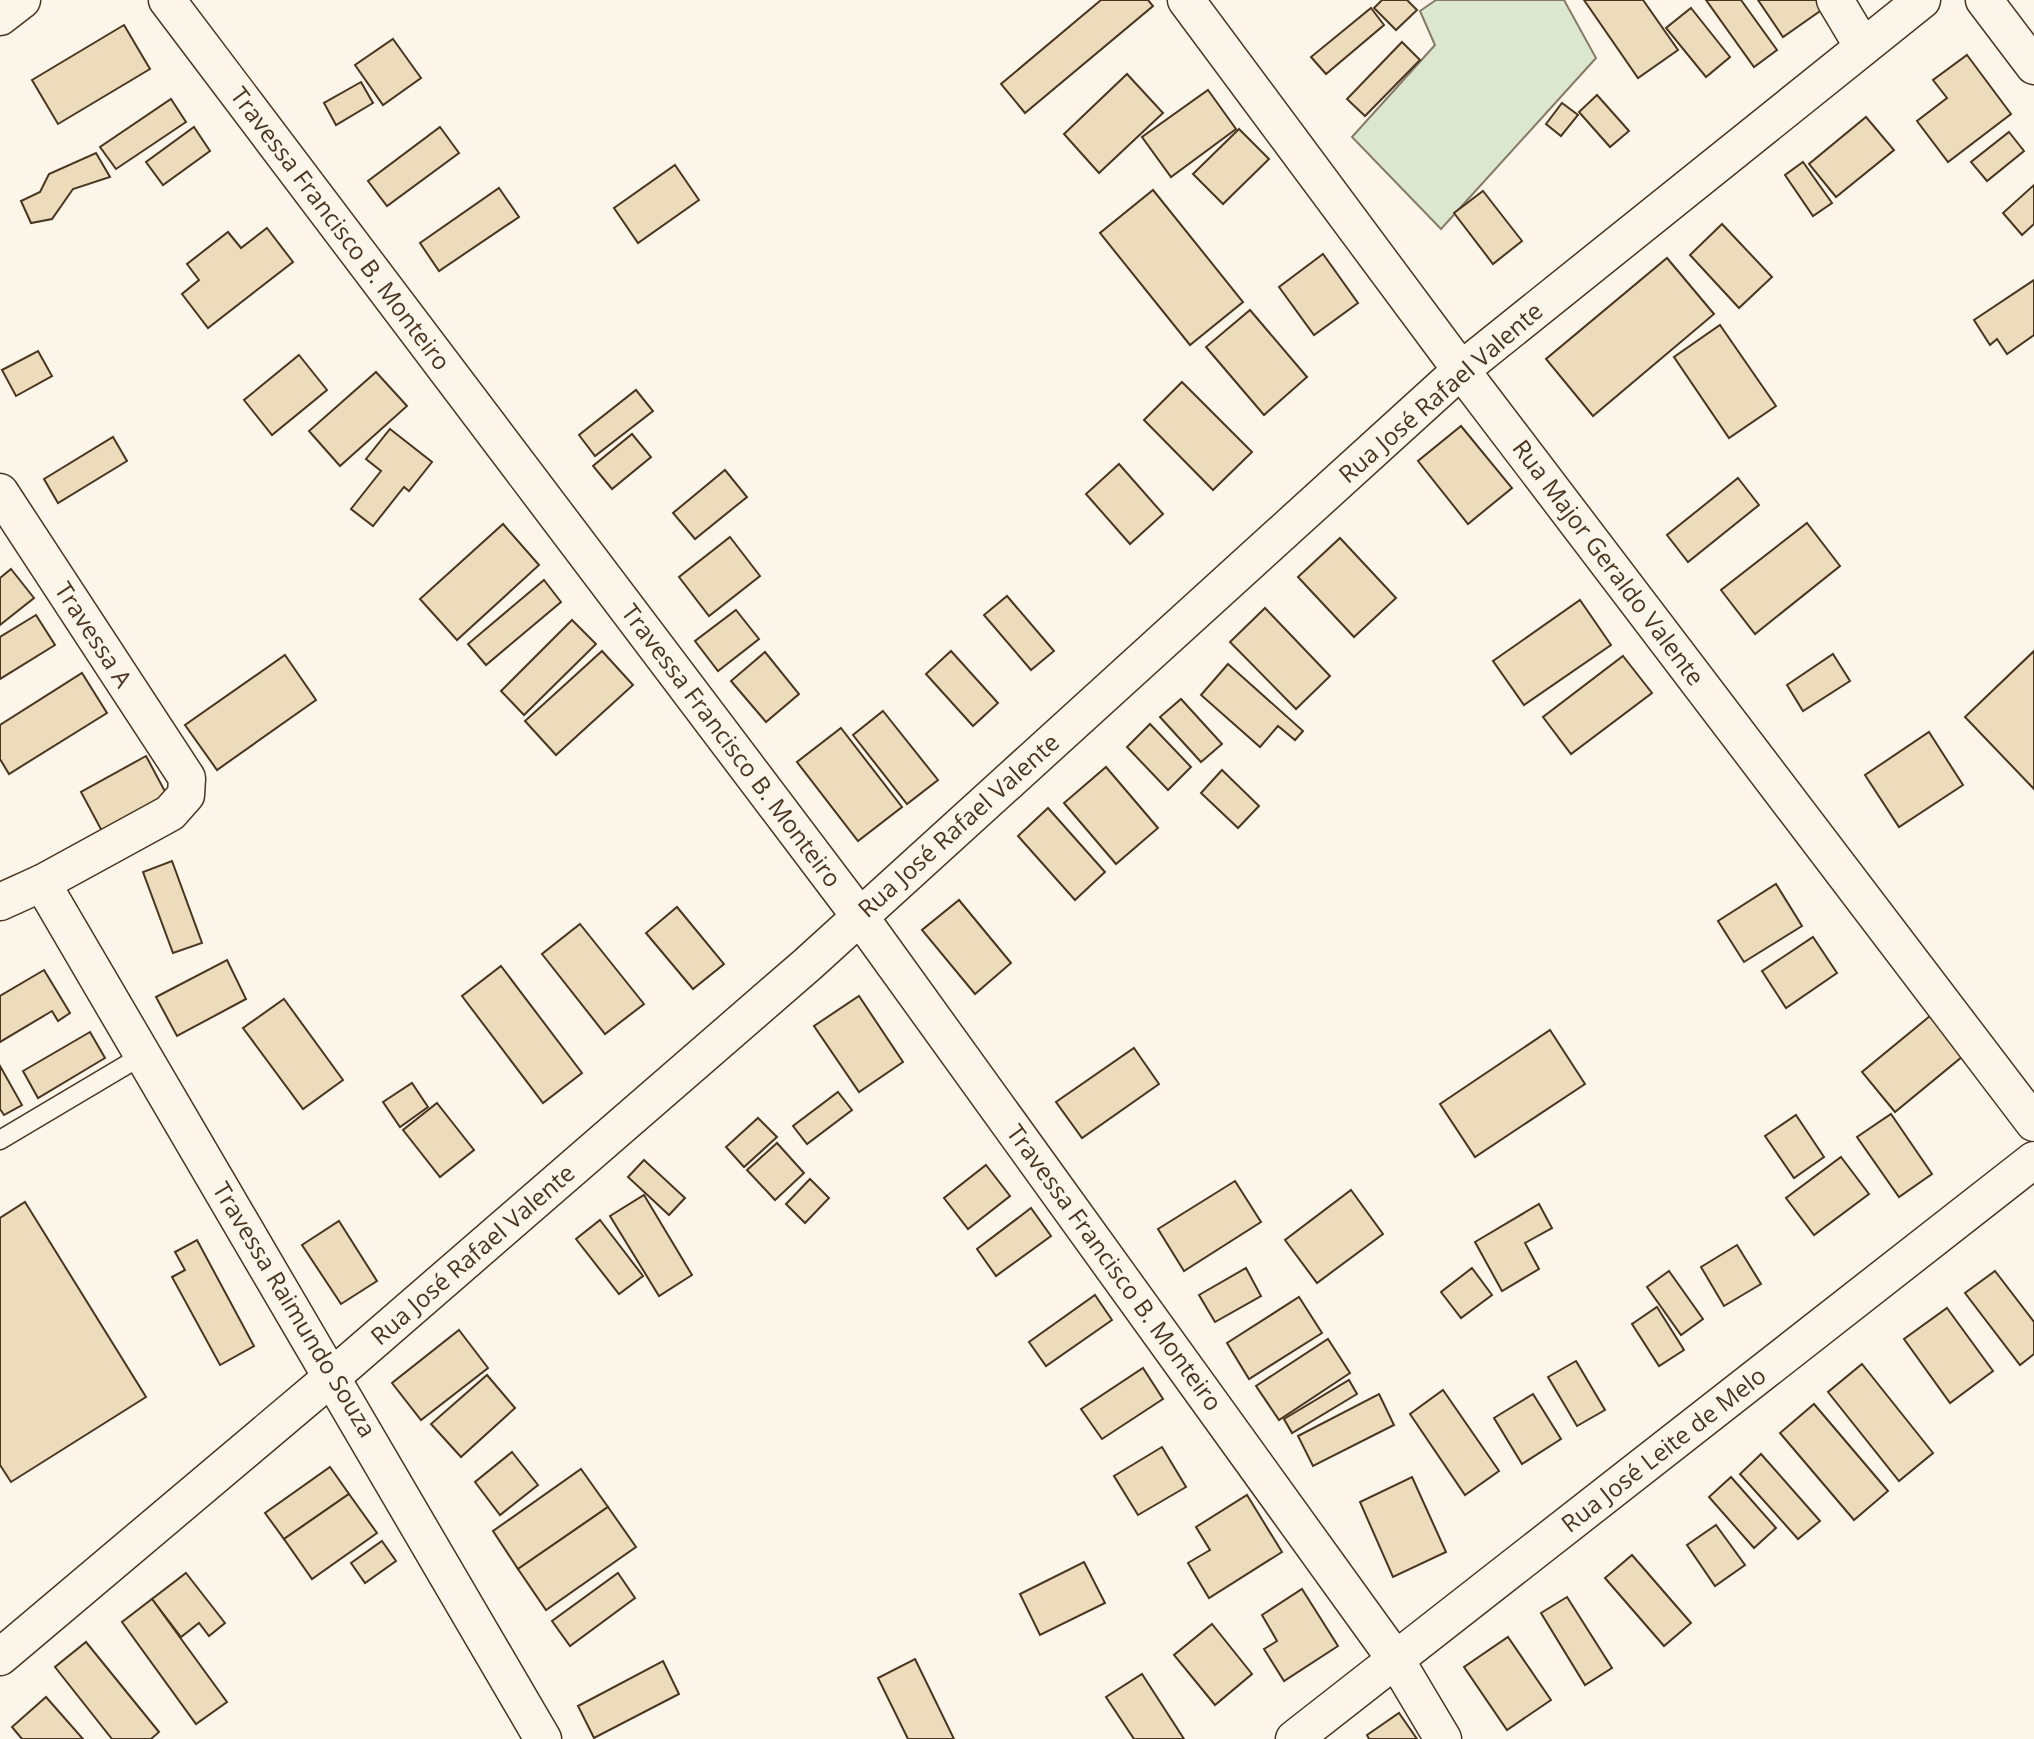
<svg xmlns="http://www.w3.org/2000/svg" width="2034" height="1739" viewBox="0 0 2034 1739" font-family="'Open Sans',sans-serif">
<rect width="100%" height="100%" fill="#fbf6e9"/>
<path fill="#dce7d0" stroke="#887966" stroke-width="2" d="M1436,0H1564L1596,58L1441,229L1352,137L1435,45L1420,11Z"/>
<g fill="#ecdcbc" stroke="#4a3520" stroke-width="2">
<path d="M1101,0H1148L1153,6L1025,113L1001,84Z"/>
<path d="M1382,0H1407L1417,10L1396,30L1374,8Z"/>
<path d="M1584,0H1643L1678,50L1638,78Z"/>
<path d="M1706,0H1741L1777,50L1754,67Z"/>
<path d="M1758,0H1817L1823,9L1783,37Z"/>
<path d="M1371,8L1384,25L1326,74L1311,57Z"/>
<path d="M1691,8L1730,57L1706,77L1666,28Z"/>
<path d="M124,25L150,69L58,124L32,80Z"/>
<path d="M393,39L421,78L383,105L355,65Z"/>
<path d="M1402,42L1420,60L1365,116L1347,99Z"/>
<path d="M1967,55L2011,114L1948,162L1917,121L1947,98L1933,80Z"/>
<path d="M1127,74L1163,113L1099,173L1064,134Z"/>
<path d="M361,82L373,103L336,125L324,103Z"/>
<path d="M1208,90L1236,129L1171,177L1142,137Z"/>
<path d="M1597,95L1629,131L1610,147L1579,112Z"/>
<path d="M171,99L186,122L116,169L100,147Z"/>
<path d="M1562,103L1578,115L1561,136L1546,124Z"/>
<path d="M1866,117L1894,150L1836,197L1809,164Z"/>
<path d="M194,127L210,151L163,185L146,162Z"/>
<path d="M440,127L459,153L387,206L368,181Z"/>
<path d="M1239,129L1269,159L1223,204L1193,174Z"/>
<path d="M2009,132L2024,151L1987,181L1971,162Z"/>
<path d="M96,153L110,177L73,189L52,219L31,223L21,201L40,192L49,174Z"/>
<path d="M1803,162L1832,203L1813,216L1785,175Z"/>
<path d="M675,165L699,200L638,243L614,208Z"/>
<path d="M2034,185V224L2022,235L2003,213Z"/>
<path d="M499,188L519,217L439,271L420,243Z"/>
<path d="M1153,190L1243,302L1190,345L1100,233Z"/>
<path d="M1483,191L1522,241L1493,264L1454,213Z"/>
<path d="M1722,224L1772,277L1739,308L1690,255Z"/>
<path d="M267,228L293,262L208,328L182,294L199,280L187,264L228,232L241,248Z"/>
<path d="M1323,254L1358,303L1314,335L1279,287Z"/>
<path d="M1667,258L1714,314L1593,416L1546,359Z"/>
<path d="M2034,280V335L2007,354L1997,339L1990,345L1974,320Z"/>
<path d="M1250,310L1307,377L1264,415L1206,347Z"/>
<path d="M1720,325L1776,406L1729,438L1674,357Z"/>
<path d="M38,351L52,376L16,396L2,370Z"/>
<path d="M299,355L327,390L272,435L244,400Z"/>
<path d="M376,372L407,406L340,466L309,431Z"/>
<path d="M1182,382L1252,452L1213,490L1144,420Z"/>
<path d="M636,390L653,411L595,456L579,435Z"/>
<path d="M1461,426L1512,488L1468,524L1418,461Z"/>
<path d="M390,429L432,462L409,491L404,487L373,526L351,509L381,471L366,459Z"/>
<path d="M632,434L651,457L612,489L593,466Z"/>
<path d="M113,437L127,461L58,503L44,479Z"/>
<path d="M1119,464L1163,514L1130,544L1086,494Z"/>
<path d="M725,470L747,497L695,539L673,513Z"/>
<path d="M1738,478L1759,505L1688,562L1667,535Z"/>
<path d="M1807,523L1840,566L1755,634L1721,590Z"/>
<path d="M503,524L539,565L457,640L420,599Z"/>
<path d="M730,537L760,576L709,616L679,577Z"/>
<path d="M1340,538L1396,598L1354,637L1298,577Z"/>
<path d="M11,569L34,598L0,625V578Z"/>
<path d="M544,580L561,602L486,665L468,644Z"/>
<path d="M1007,596L1054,651L1031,670L984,615Z"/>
<path d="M1580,600L1611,645L1524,705L1493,661Z"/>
<path d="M1265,608L1330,676L1296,709L1230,642Z"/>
<path d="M736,610L759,639L718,671L695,641Z"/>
<path d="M36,615L55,645L0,679V637Z"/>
<path d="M572,620L596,644L524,715L501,691Z"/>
<path d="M602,651L633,685L556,755L525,721Z"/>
<path d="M951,651L998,703L973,726L926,674Z"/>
<path d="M2034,651V789L1965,717Z"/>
<path d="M765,652L799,694L766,722L731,681Z"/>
<path d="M1833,654L1850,681L1803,711L1787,685Z"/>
<path d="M285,655L316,700L217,770L185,725Z"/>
<path d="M1623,656L1652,693L1571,754L1543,717Z"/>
<path d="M1228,664L1303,731L1295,740L1278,726L1260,747L1201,695Z"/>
<path d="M82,673L107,713L9,774L0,759V725Z"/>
<path d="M1181,699L1222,744L1201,762L1160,717Z"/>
<path d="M883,711L938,780L907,804L853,735Z"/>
<path d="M1150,724L1191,767L1168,790L1127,747Z"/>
<path d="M841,728L902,807L858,841L797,762Z"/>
<path d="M1929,732L1963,785L1899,827L1865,775Z"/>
<path d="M146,756L168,797L103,833L81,792Z"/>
<path d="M1106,767L1158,828L1116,864L1064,803Z"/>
<path d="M1222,770L1259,806L1238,828L1201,793Z"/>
<path d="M1048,808L1105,872L1075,900L1018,836Z"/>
<path d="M172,861L202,943L173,953L143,872Z"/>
<path d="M1776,884L1802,926L1744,962L1718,921Z"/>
<path d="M959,900L1011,963L975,994L922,930Z"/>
<path d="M677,907L724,964L693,989L646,933Z"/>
<path d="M580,924L644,1004L605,1034L542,954Z"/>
<path d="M1813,937L1837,973L1786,1008L1762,971Z"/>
<path d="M227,960L246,999L177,1036L156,997Z"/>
<path d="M501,966L582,1073L543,1103L462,996Z"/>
<path d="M44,970L70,1013L58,1021L52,1011L0,1042V996Z"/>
<path d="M859,996L903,1062L859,1092L814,1026Z"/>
<path d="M284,999L343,1080L303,1109L243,1028Z"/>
<path d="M1930,1016L1963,1056L1895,1112L1862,1072Z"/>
<path d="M1550,1030L1585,1084L1475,1157L1440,1104Z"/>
<path d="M90,1032L105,1058L38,1098L23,1071Z"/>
<path d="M1134,1048L1159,1084L1082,1138L1056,1102Z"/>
<path d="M0,1066L22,1105L4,1115L0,1109Z"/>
<path d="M412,1083L428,1107L400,1127L383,1102Z"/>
<path d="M838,1092L852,1110L807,1144L793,1126Z"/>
<path d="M437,1103L474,1150L440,1177L403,1130Z"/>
<path d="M1891,1114L1932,1174L1899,1197L1857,1137Z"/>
<path d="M1796,1115L1824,1157L1794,1178L1765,1136Z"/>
<path d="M758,1118L777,1137L744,1167L726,1147Z"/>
<path d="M777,1143L804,1173L775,1200L747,1170Z"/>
<path d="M1841,1157L1869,1194L1814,1235L1786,1198Z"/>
<path d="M644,1160L685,1198L669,1215L628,1177Z"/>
<path d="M986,1165L1010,1196L968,1229L944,1198Z"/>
<path d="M810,1179L829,1198L805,1223L786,1204Z"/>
<path d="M1235,1181L1261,1222L1184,1271L1158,1229Z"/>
<path d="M1351,1190L1383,1234L1317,1283L1285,1240Z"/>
<path d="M644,1195L692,1275L659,1296L610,1216Z"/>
<path d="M25,1202L146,1397L11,1482L0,1465V1218Z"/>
<path d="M1539,1204L1552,1228L1525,1243L1539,1269L1502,1291L1475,1242Z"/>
<path d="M1031,1208L1051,1236L996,1276L977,1249Z"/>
<path d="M600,1220L643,1276L619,1294L576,1239Z"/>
<path d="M339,1221L377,1281L341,1304L302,1245Z"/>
<path d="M197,1240L254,1346L220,1365L172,1277L185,1270L175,1252Z"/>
<path d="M1737,1245L1761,1284L1724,1306L1701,1267Z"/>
<path d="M1246,1268L1261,1296L1215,1322L1199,1295Z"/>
<path d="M1472,1268L1492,1295L1461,1318L1441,1292Z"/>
<path d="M1669,1271L1703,1319L1681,1335L1647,1287Z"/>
<path d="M1995,1271L2034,1322V1354L2020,1365L1965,1293Z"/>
<path d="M1095,1295L1112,1320L1046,1366L1029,1342Z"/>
<path d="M1299,1297L1322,1333L1249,1379L1227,1343Z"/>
<path d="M1657,1307L1684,1350L1659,1366L1632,1324Z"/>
<path d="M1947,1308L1993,1371L1950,1403L1904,1339Z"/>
<path d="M459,1330L488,1368L421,1420L392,1383Z"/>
<path d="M1328,1339L1350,1373L1279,1420L1256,1386Z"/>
<path d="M1576,1361L1605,1410L1577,1426L1548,1377Z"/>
<path d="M1862,1364L1933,1453L1899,1481L1828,1392Z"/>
<path d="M1143,1368L1163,1399L1102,1439L1081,1409Z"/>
<path d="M487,1375L515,1408L461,1457L431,1424Z"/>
<path d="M1349,1380L1357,1394L1292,1433L1284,1419Z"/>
<path d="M1443,1390L1499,1471L1465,1495L1410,1414Z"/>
<path d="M1379,1394L1394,1425L1313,1466L1298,1436Z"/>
<path d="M1533,1394L1561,1439L1522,1464L1494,1418Z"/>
<path d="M1814,1404L1888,1491L1854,1520L1780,1433Z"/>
<path d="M1162,1447L1186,1487L1138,1515L1114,1476Z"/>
<path d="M512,1452L538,1485L500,1515L475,1482Z"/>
<path d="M1761,1454L1820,1521L1798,1539L1740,1474Z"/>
<path d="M330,1467L349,1494L284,1539L265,1513Z"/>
<path d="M581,1469L608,1507L518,1569L493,1531Z"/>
<path d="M1412,1477L1446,1552L1393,1577L1360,1502Z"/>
<path d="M1731,1477L1776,1528L1754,1548L1709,1497Z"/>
<path d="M349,1494L377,1533L312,1579L284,1539Z"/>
<path d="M1247,1495L1282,1552L1209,1598L1188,1563L1210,1550L1196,1527Z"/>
<path d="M608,1507L636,1547L546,1610L518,1569Z"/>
<path d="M1716,1525L1745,1565L1715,1586L1687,1545Z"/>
<path d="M382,1541L396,1561L365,1583L351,1563Z"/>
<path d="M1632,1555L1691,1623L1664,1646L1605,1578Z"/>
<path d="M1084,1562L1105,1603L1040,1635L1020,1594Z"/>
<path d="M186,1573L225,1623L209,1636L199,1623L181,1637L152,1599Z"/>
<path d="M618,1573L635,1598L570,1646L552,1621Z"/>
<path d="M1302,1589L1338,1646L1284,1681L1264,1649L1277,1641L1262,1615Z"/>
<path d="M1567,1597L1612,1668L1585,1685L1541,1613Z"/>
<path d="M152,1599L227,1702L196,1724L122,1622Z"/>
<path d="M1212,1624L1252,1674L1215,1705L1174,1655Z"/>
<path d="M1508,1637L1551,1700L1507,1730L1464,1667Z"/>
<path d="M86,1642L159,1732L151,1739H112L55,1667Z"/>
<path d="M915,1659L954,1739H908L878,1678Z"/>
<path d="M663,1661L679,1694L594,1738L578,1706Z"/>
<path d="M1142,1674L1184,1739H1134L1106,1697Z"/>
<path d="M46,1697L83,1739H22L12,1727Z"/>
<path d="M1399,1713L1417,1739H1369L1367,1735Z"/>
</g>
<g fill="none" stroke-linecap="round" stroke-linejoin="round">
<g stroke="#4a3520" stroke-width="21">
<path id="lane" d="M0,1140L143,1055"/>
</g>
<g stroke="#4a3520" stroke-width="39">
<g id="street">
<path d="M167,0L855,910L1396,1660L1443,1739"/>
<path d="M1186,0L1461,370L2034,1123"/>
<path d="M1835,0L1863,47"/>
<path d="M1984,0L2034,66"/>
<path d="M0,17L22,0"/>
<path d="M0,492L187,778L186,795L170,813L42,883L0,902"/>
<path d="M42,883L543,1739"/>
<path d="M0,1657L333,1376L808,964L1461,370L1922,0"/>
<path d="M1294,1739L2034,1160"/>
</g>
</g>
<use href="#lane" stroke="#fbf6e9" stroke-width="18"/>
<use href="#street" stroke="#fbf6e9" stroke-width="36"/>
</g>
<g text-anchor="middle" stroke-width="6" stroke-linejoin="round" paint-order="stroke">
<g font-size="24" fill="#4a3520" stroke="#fbf6e9">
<text transform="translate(340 229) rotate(53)" y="8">Travessa Francisco B. Monteiro</text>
<text transform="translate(1441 393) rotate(-41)" y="8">Rua José Rafael Valente</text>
<text transform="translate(1608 563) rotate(53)" y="8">Rua Major Geraldo Valente</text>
<text transform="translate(93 635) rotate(57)" y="8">Travessa A</text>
<text transform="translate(731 746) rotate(53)" y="8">Travessa Francisco B. Monteiro</text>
<text transform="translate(959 826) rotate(-42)" y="8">Rua José Rafael Valente</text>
<text transform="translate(473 1255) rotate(-41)" y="8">Rua José Rafael Valente</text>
<text transform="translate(1114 1268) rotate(54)" y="8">Travessa Francisco B. Monteiro</text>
<text transform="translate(294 1310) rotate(59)" y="8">Travessa Raimundo Souza</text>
<text transform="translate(1664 1450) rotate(-38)" y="8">Rua José Leite de Melo</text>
</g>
</g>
</svg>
